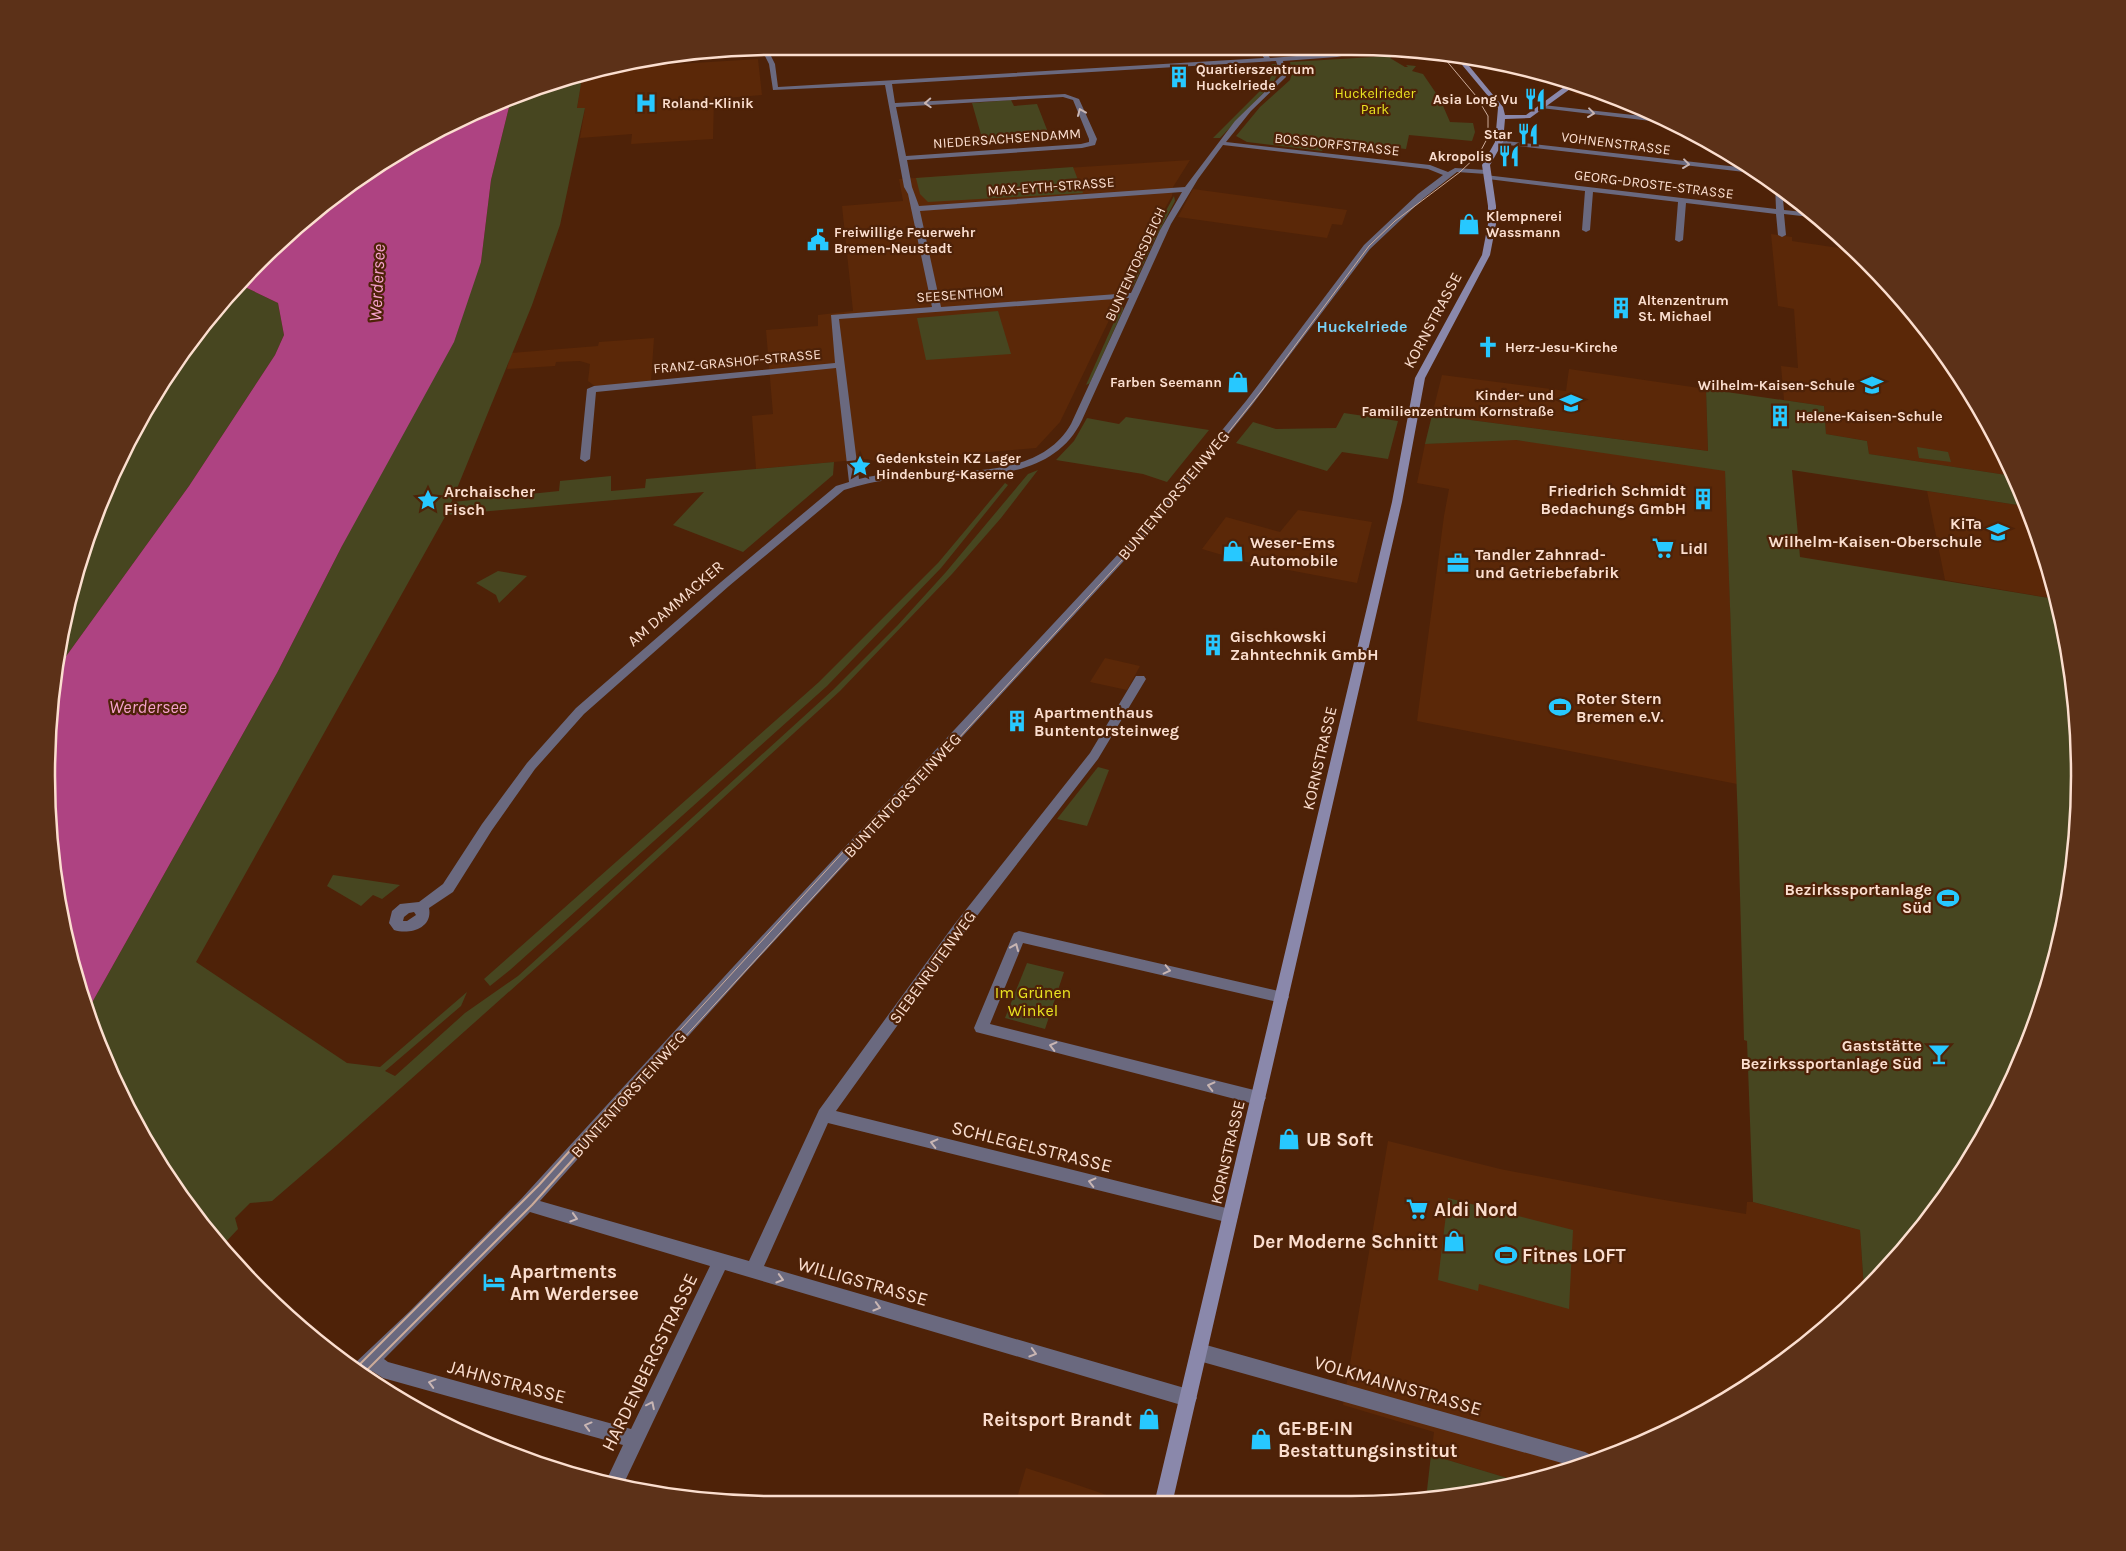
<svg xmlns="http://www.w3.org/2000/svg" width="2126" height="1551" viewBox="0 0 2126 1551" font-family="Karla,sans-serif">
<rect width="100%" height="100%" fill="#4e2208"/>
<g fill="#5b2808">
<path d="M758,59L762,95L714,99L713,139L631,144L632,134L580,138L585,108H577L583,72L598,69Z"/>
<path d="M1584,86L1630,102L1633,104L1573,94Z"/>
<path d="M1190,160L1173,187L1172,196L1151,233L1060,422L1036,448L879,462L867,459L756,469L752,416L773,414L766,330L818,326V315L853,311L842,206L903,201L899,179Z"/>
<path d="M1193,189L1347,210L1342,225L1332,224L1327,238L1178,217Z"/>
<path d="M1771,234L1792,237V241L1839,248V245L1850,247L1929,331L2004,453L2013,476L1869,454L1867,441L1826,434L1824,406L1784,400L1781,366L1798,368L1794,309L1778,306Z"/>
<path d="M654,338L651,382L596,387L588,381L590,364L580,361L556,362L555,366L507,369L511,353L598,346L599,342Z"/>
<path d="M1569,369L1706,389L1708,451L1432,415L1442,375L1566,391Z"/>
<path d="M1494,440H1516L1545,443L1725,470L1737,784L1417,721L1444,516L1449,489L1417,483L1425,444Z"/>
<path d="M1927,491L2024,506L2046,564L2056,599L1945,580Z"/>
<path d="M1298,510L1372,522L1357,583L1246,562L1202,549L1226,517L1280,532Z"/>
<path d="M1105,658L1140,666L1127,690L1090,682Z"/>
<path d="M1388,1141L1500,1169L1647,1197L1746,1214L1747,1202H1753L1860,1230L1864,1289L1795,1354L1630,1449L1514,1480L1431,1455L1434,1432L1343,1405Z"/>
<path d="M1026,1468L1066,1481L1124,1501H1016Z"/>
</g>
<g fill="#474620">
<path d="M1390,56L1391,57L1390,58L1405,67H1408L1406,65L1416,66L1412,71L1423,74L1440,99L1450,122L1473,123L1475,132L1472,141L1409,135L1406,149L1327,140L1322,151L1247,142L1236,136L1260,107L1290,80L1292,73L1290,62Z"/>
<path d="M1273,64H1276L1278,68V74L1272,84L1220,138H1213L1268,83L1273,73L1270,66Z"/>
<path d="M583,72L577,108H585L560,225L532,305L449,508L453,502L559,491L560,481L611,476V491L645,488L646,479L834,462L833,475L743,552L673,525L704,492L446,515L196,962L347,1063L380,1067L467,992L461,1006L385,1071L395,1076L465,1013L518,976L834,689L897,626L946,572L1028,474L1038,470L1001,518L952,574L840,691L594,916L337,1145L272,1201L250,1203L235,1218L238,1229L222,1246L197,1220L144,1140L102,1054L89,1008L277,673L342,546L481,262L491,180L511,99Z"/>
<path d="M1011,100L1014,106L1037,104L1051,140L984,145L972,103Z"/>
<path d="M1073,167L1083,193L928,202L920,194L916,178Z"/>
<path d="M1174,196L1175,201L1154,241L1133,287L1127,291L1150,240Z"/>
<path d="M244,285L247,288L278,303L284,335L275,355L189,486L54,673L85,541L121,453L227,295H230Z"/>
<path d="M1122,304L1123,310L1090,383L1086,385Z"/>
<path d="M998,311L1011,354L926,360L917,318Z"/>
<path d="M1706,389L1824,406L1826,434L1867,441L1869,454L2013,476L2024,506L1792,470L1800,557L2055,599L2046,564L2055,586L2078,728L2074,870L2041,1010L1982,1140L1899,1256L1864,1289L1860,1230L1753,1202L1747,1041L1744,1040L1738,823L1725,471L1516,440L1425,444L1432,415L1708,451Z"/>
<path d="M1344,413L1398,421L1388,459L1342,452L1327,471L1236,443L1253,422L1276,429L1336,428Z"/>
<path d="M1126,417L1209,430L1167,482L1143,474L1056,460L1074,441L1087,418L1119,424Z"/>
<path d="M1917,447L1948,452L1951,462L1919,458Z"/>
<path d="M1005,483L1008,485L941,568L827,686L510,970L490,986L484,979L819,682L938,563Z"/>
<path d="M498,571L527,576L499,603L496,595L476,583Z"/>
<path d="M1098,767L1109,770L1087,826L1057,819Z"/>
<path d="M333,875L400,885L382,899L373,895L361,906L327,886Z"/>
<path d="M1027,963L1064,972L1045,1029L1005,1018Z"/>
<path d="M1448,1198L1573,1230L1569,1309L1479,1284L1478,1291L1438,1280Z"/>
<path d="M1431,1455L1514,1480L1446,1498L1426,1499Z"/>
</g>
<path fill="#ae4382" d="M511,99L491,180L481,262L454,342L342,546L277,673L89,1008L52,870L53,680L54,673L189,486L275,355L284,335L278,303L247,288L241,281L295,227L371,169L453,121Z"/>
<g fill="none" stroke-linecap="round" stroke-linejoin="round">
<g fill="#6a697f" fill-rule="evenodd">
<path d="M1257,47H1263L1270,58L1337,53L1365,48L1374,49L1337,57L1283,61L1286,77L1251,111L1226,142L1430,165L1448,172L1455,168L1486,170L1490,172L1486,174L1457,172L1424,198L1370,249L1252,405L1144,539L744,974L540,1201L749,1261L819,1110L953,926L1090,753L1136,676H1144L1146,679L1098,759L963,934L836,1111L1230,1209L1236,1211L1238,1216L1236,1221L1230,1223L828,1123L764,1266L1188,1389L1194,1392L1197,1398L1194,1404L1188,1407L725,1270L624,1483L607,1479L623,1445L383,1378L372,1371L367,1375L353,1366L354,1364L410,1311L521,1199L734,966L1136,535L1246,401L1364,245L1418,194L1443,175L1428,169L1223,145L1198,179L1171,224L1082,420C1049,489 956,474 892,480C875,481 860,485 844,490L729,586L584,714L535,769L492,830L453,892L429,908C433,928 410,935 394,930L389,923L392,911L400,904L419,902L443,884L482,824L527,763L576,708L721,582L836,486L849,482L836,368L596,392L590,459L585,462L580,459L587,389L594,386L835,363L831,315L932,307L908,194L904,187L885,85L773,90L769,64L763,52H769L775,64L778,87L1264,58ZM1276,61L1281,76L1235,121L1185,187L919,206L912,187L907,160L1082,148L1095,145L1097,139L1079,99L1065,94L895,103L892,84ZM1063,97L1073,100L1089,139V142L1081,144L906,156L896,107ZM1182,192L1160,230L1131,293L941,307L920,211ZM1129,298L1071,424C1032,492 922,462 859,479L839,319ZM414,912L416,915L407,921H403L404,917L409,913ZM530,1212L710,1266L631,1429L388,1362L384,1359Z"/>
<path d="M1543,105L1660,118L1668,123L1541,108L1540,107Z"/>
<path d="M1496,140L1756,169L1762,174L1499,144H1496Z"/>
<path d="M1485,175L1776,209L1775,184L1782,189L1784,210L1813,213L1819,218L1784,214L1786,235L1782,237L1778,235L1776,214L1686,203L1683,240L1679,242L1675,240L1678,202L1593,192L1590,230L1586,232L1582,230L1585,191L1488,179L1484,177Z"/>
<path d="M1019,931L1287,993L1289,997L1287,1001L1282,1003L1023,943L990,1024L1258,1091L1263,1093L1266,1098L1263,1103L1258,1105L976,1032L974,1028L1012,937L1014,933Z"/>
<path d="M1199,1343L1585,1452L1591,1455L1593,1459L1569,1465L1199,1361L1193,1358L1190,1352L1193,1346Z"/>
</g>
<path fill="#8a88ab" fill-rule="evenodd" d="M1458,60L1465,61L1503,107L1505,115H1526L1571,82L1577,84L1530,118L1505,119L1503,142L1490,165L1496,206V224L1490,255L1425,378L1402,502L1173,1500H1155L1392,502L1415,378L1482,255L1488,224V206L1482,165L1495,142L1498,108Z"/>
<g stroke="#ccab99" stroke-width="1">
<path d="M627,1088L857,837"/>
<path d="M638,1088L1156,523L1263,389L1369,246L1395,221L1460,172L1479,154L1488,137V116L1476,96L1445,59"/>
</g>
<g stroke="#ccab99" stroke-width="2">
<path d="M356,1368L539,1185L628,1086"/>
<path d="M364,1373L532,1205L639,1086"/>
</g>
</g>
<defs><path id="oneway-chevron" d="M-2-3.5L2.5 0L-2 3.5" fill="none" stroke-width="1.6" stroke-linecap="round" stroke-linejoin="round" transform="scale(1.25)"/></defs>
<g stroke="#c8b5b3">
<use href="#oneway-chevron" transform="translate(928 103) rotate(177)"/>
<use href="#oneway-chevron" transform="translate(1081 112) rotate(-113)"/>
<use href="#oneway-chevron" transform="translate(1591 113) rotate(7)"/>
<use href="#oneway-chevron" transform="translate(1686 164) rotate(7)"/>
<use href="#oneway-chevron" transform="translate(1015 947) rotate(-67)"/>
<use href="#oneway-chevron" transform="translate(1167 970) rotate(13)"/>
<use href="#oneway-chevron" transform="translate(1053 1046) rotate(-166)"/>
<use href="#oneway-chevron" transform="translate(1211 1086) rotate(-166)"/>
<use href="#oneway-chevron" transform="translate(934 1143) rotate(-166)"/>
<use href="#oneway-chevron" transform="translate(1092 1182) rotate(-166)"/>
<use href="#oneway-chevron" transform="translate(574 1218) rotate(17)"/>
<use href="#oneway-chevron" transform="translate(780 1279) rotate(16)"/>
<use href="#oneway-chevron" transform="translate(877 1307) rotate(16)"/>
<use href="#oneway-chevron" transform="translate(1033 1353) rotate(16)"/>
<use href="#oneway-chevron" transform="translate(432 1383) rotate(-165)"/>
<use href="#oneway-chevron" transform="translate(651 1405) rotate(-64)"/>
<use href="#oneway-chevron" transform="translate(588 1426) rotate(-165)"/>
</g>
<defs>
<g id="building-bare" transform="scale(1.725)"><path d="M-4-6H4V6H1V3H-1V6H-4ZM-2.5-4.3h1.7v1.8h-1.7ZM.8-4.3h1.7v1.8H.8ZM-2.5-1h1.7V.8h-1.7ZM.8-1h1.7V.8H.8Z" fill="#27c8ff" stroke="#4e2208" stroke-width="2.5" paint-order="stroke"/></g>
<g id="restaurant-bare" transform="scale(1.725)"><path d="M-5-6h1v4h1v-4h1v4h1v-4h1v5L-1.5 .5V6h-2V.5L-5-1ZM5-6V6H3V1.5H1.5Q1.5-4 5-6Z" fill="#27c8ff" stroke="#4e2208" stroke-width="2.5" paint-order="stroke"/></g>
<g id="hospital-bare" transform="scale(1.725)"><path d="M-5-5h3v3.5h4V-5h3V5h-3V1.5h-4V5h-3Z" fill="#27c8ff" stroke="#4e2208" stroke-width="2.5" paint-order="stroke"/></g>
<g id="shop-bare" transform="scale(1.725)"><path d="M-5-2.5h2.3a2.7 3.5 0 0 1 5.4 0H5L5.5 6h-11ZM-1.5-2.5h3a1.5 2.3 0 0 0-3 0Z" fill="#27c8ff" stroke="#4e2208" stroke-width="2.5" paint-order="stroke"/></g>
<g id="civic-bare" transform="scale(1.725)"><path d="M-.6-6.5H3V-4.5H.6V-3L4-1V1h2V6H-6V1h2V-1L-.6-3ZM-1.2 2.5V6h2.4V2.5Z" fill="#27c8ff" stroke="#4e2208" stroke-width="2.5" paint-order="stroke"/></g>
<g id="church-bare" transform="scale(1.725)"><path d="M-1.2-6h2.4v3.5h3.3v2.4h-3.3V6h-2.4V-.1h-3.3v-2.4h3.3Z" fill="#27c8ff" stroke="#4e2208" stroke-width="2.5" paint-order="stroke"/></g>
<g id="school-bare" transform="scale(1.725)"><path d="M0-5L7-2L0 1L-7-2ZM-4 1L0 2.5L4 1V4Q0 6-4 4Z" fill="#27c8ff" stroke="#4e2208" stroke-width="2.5" paint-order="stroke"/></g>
<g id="sight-bare" transform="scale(1.725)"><path d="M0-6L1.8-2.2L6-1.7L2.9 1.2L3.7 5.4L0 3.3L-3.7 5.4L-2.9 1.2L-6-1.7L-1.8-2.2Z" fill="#27c8ff" stroke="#4e2208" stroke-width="2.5" paint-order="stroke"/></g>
<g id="supermarket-bare" transform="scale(1.725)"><path d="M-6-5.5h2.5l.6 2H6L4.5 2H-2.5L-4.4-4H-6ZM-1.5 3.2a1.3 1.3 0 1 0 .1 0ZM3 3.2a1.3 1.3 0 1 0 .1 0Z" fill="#27c8ff" stroke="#4e2208" stroke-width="2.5" paint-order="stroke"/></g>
<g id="office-bare" transform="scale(1.725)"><path d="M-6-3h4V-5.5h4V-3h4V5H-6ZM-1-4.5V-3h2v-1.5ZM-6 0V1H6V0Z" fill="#27c8ff" stroke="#4e2208" stroke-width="2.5" paint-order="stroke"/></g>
<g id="stadium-bare" transform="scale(1.725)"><path d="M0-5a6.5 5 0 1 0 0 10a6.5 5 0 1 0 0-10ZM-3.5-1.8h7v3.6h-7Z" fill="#27c8ff" stroke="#4e2208" stroke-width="2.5" paint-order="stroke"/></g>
<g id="bar-bare" transform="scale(1.725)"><path d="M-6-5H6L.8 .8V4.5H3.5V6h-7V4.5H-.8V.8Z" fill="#27c8ff" stroke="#4e2208" stroke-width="2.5" paint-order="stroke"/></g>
<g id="hotel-bare" transform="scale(1.725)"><path d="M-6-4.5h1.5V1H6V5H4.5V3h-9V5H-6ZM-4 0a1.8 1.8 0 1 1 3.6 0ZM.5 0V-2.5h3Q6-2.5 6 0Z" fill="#27c8ff" stroke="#4e2208" stroke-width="2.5" paint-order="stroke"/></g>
</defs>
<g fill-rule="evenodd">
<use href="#building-bare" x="1179" y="77"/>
<use href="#restaurant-bare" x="1535" y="99"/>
<use href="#hospital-bare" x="646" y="103"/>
<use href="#restaurant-bare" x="1528" y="134"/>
<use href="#restaurant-bare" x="1509" y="156"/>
<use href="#shop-bare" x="1469" y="224"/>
<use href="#civic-bare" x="818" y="240"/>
<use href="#building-bare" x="1621" y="308"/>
<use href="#church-bare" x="1488" y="347"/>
<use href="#shop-bare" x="1238" y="382"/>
<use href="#school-bare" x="1872" y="385"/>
<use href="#school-bare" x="1571" y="403"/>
<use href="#building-bare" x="1780" y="416"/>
<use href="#sight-bare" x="860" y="466"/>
<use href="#building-bare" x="1703" y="499"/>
<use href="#sight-bare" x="428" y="500"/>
<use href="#school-bare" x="1998" y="532"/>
<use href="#supermarket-bare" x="1663" y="548"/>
<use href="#shop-bare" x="1233" y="551"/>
<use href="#office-bare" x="1458" y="563"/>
<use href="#building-bare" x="1213" y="645"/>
<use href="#stadium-bare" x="1560" y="707"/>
<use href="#building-bare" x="1017" y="721"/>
<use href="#stadium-bare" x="1948" y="898"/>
<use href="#bar-bare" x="1939" y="1054"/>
<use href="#shop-bare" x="1289" y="1139"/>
<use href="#supermarket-bare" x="1417" y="1209"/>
<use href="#shop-bare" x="1454" y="1241"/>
<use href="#stadium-bare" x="1506" y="1255"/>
<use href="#hotel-bare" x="494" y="1282"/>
<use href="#shop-bare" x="1149" y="1419"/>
<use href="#shop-bare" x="1261" y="1439"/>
</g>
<g text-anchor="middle" stroke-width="4.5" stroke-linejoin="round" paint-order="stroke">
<g font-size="14" font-weight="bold" fill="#fbdecf" stroke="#4e2208" text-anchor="start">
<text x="1196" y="74">Quartierszentrum<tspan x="1196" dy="16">Huckelriede</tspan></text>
<text x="1518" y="104" text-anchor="end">Asia Long Vu</text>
<text x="662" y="108">Roland-Klinik</text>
<text x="1512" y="139" text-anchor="end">Star</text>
<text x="1492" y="161" text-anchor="end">Akropolis</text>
<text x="1486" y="221">Klempnerei<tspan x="1486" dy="16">Wassmann</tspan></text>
<text x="834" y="237">Freiwillige Feuerwehr<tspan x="834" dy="16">Bremen-Neustadt</tspan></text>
<text x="1638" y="305">Altenzentrum<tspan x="1638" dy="16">St. Michael</tspan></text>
<text x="1505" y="352">Herz-Jesu-Kirche</text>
<text x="1222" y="387" text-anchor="end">Farben Seemann</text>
<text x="1855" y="390" text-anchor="end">Wilhelm-Kaisen-Schule</text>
<text x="1554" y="400" text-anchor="end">Kinder- und<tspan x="1554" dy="16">Familienzentrum Kornstraße</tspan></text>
<text x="1796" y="421">Helene-Kaisen-Schule</text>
<text x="876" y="463">Gedenkstein KZ Lager<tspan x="876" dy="16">Hindenburg-Kaserne</tspan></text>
</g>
<g font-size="14" fill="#eae321" stroke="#4e2208">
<text x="1375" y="98">Huckelrieder<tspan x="1375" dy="16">Park</tspan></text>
</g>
<g font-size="14" fill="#fbdecf" stroke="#4e2208">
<text transform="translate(1007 138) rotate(-4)" y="5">NIEDERSACHSENDAMM</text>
<text transform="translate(1616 143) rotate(7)" y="5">VOHNENSTRASSE</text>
<text transform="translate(1337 144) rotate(6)" y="5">BOSSDORFSTRASSE</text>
<text transform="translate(1654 184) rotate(7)" y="5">GEORG-DROSTE-STRASSE</text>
<text transform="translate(1051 186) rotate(-4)" y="5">MAX-EYTH-STRASSE</text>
<text transform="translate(1135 264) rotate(-65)" y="5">BUNTENTORSDEICH</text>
<text transform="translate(960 294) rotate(-4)" y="5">SEESENTHOM</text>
<text transform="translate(737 361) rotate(-5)" y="5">FRANZ-GRASHOF-STRASSE</text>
</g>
<g font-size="16" fill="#fbdecf" stroke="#4e2208">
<text transform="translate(1432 320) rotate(-62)" y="6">KORNSTRASSE</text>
<text transform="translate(1173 495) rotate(-50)" y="6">BUNTENTORSTEINWEG</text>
<text transform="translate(675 603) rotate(-41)" y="6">AM DAMMACKER</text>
<text transform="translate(1319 758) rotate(-77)" y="6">KORNSTRASSE</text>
<text transform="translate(902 795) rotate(-47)" y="6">BUNTENTORSTEINWEG</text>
<text transform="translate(932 967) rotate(-54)" y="6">SIEBENRUTENWEG</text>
<text transform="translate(628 1094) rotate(-48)" y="6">BUNTENTORSTEINWEG</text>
<text transform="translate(1227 1152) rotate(-77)" y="6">KORNSTRASSE</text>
</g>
<g font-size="16" font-weight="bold" fill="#78d1f6" stroke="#4e2208">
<text x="1362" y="332">Huckelriede</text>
</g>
<g font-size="16" font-weight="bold" fill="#fbdecf" stroke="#4e2208" text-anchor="start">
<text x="1686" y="496" text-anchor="end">Friedrich Schmidt<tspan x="1686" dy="18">Bedachungs GmbH</tspan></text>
<text x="444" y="497">Archaischer<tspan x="444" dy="18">Fisch</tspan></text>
<text x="1982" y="529" text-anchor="end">KiTa<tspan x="1982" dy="18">Wilhelm-Kaisen-Oberschule</tspan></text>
<text x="1250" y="548">Weser-Ems<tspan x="1250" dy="18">Automobile</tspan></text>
<text x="1680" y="554">Lidl</text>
<text x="1475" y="560">Tandler Zahnrad-<tspan x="1475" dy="18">und Getriebefabrik</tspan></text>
<text x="1230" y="642">Gischkowski<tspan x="1230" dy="18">Zahntechnik GmbH</tspan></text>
<text x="1576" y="704">Roter Stern<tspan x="1576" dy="18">Bremen e.V.</tspan></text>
<text x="1034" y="718">Apartmenthaus<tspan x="1034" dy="18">Buntentorsteinweg</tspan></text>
<text x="1932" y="895" text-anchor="end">Bezirkssportanlage<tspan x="1932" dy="18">Süd</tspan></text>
<text x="1922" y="1051" text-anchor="end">Gaststätte<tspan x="1922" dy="18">Bezirkssportanlage Süd</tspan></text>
</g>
<g font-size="16" fill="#eae321" stroke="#4e2208">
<text x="1033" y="998">Im Grünen<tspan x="1033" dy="18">Winkel</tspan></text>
</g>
<g font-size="18" font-style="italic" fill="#f5a2cd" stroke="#4e2208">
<text transform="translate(377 283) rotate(-87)" y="6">Werdersee</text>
<text x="148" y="713">Werdersee</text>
</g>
<g font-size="19" font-weight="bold" fill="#fbdecf" stroke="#4e2208" text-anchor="start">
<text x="1306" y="1146">UB Soft</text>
<text x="1434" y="1216">Aldi Nord</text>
<text x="1438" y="1248" text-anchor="end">Der Moderne Schnitt</text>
<text x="1522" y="1262">Fitnes LOFT</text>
<text x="510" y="1278">Apartments<tspan x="510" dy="22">Am Werdersee</tspan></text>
<text x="1132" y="1426" text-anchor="end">Reitsport Brandt</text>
<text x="1278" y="1435">GE·BE·IN<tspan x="1278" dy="22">Bestattungsinstitut</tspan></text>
</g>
<g font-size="19" fill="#fbdecf" stroke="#4e2208">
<text transform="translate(1032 1146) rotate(14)" y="7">SCHLEGELSTRASSE</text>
<text transform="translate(863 1281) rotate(16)" y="7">WILLIGSTRASSE</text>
<text transform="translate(649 1362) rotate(-64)" y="7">HARDENBERGSTRASSE</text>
<text transform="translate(507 1381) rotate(15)" y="7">JAHNSTRASSE</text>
<text transform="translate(1398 1385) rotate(16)" y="7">VOLKMANNSTRASSE</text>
</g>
</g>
<path d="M0 0H2126V1551H0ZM775 55H1351A720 720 0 0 1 2071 775V776A720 720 0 0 1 1351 1496H775A720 720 0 0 1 55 776V775A720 720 0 0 1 775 55Z" fill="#5c3118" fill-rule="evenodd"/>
<path fill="none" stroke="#fbdecf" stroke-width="2.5" d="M775 55H1351A720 720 0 0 1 2071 775V776A720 720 0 0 1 1351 1496H775A720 720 0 0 1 55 776V775A720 720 0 0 1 775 55Z"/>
</svg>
